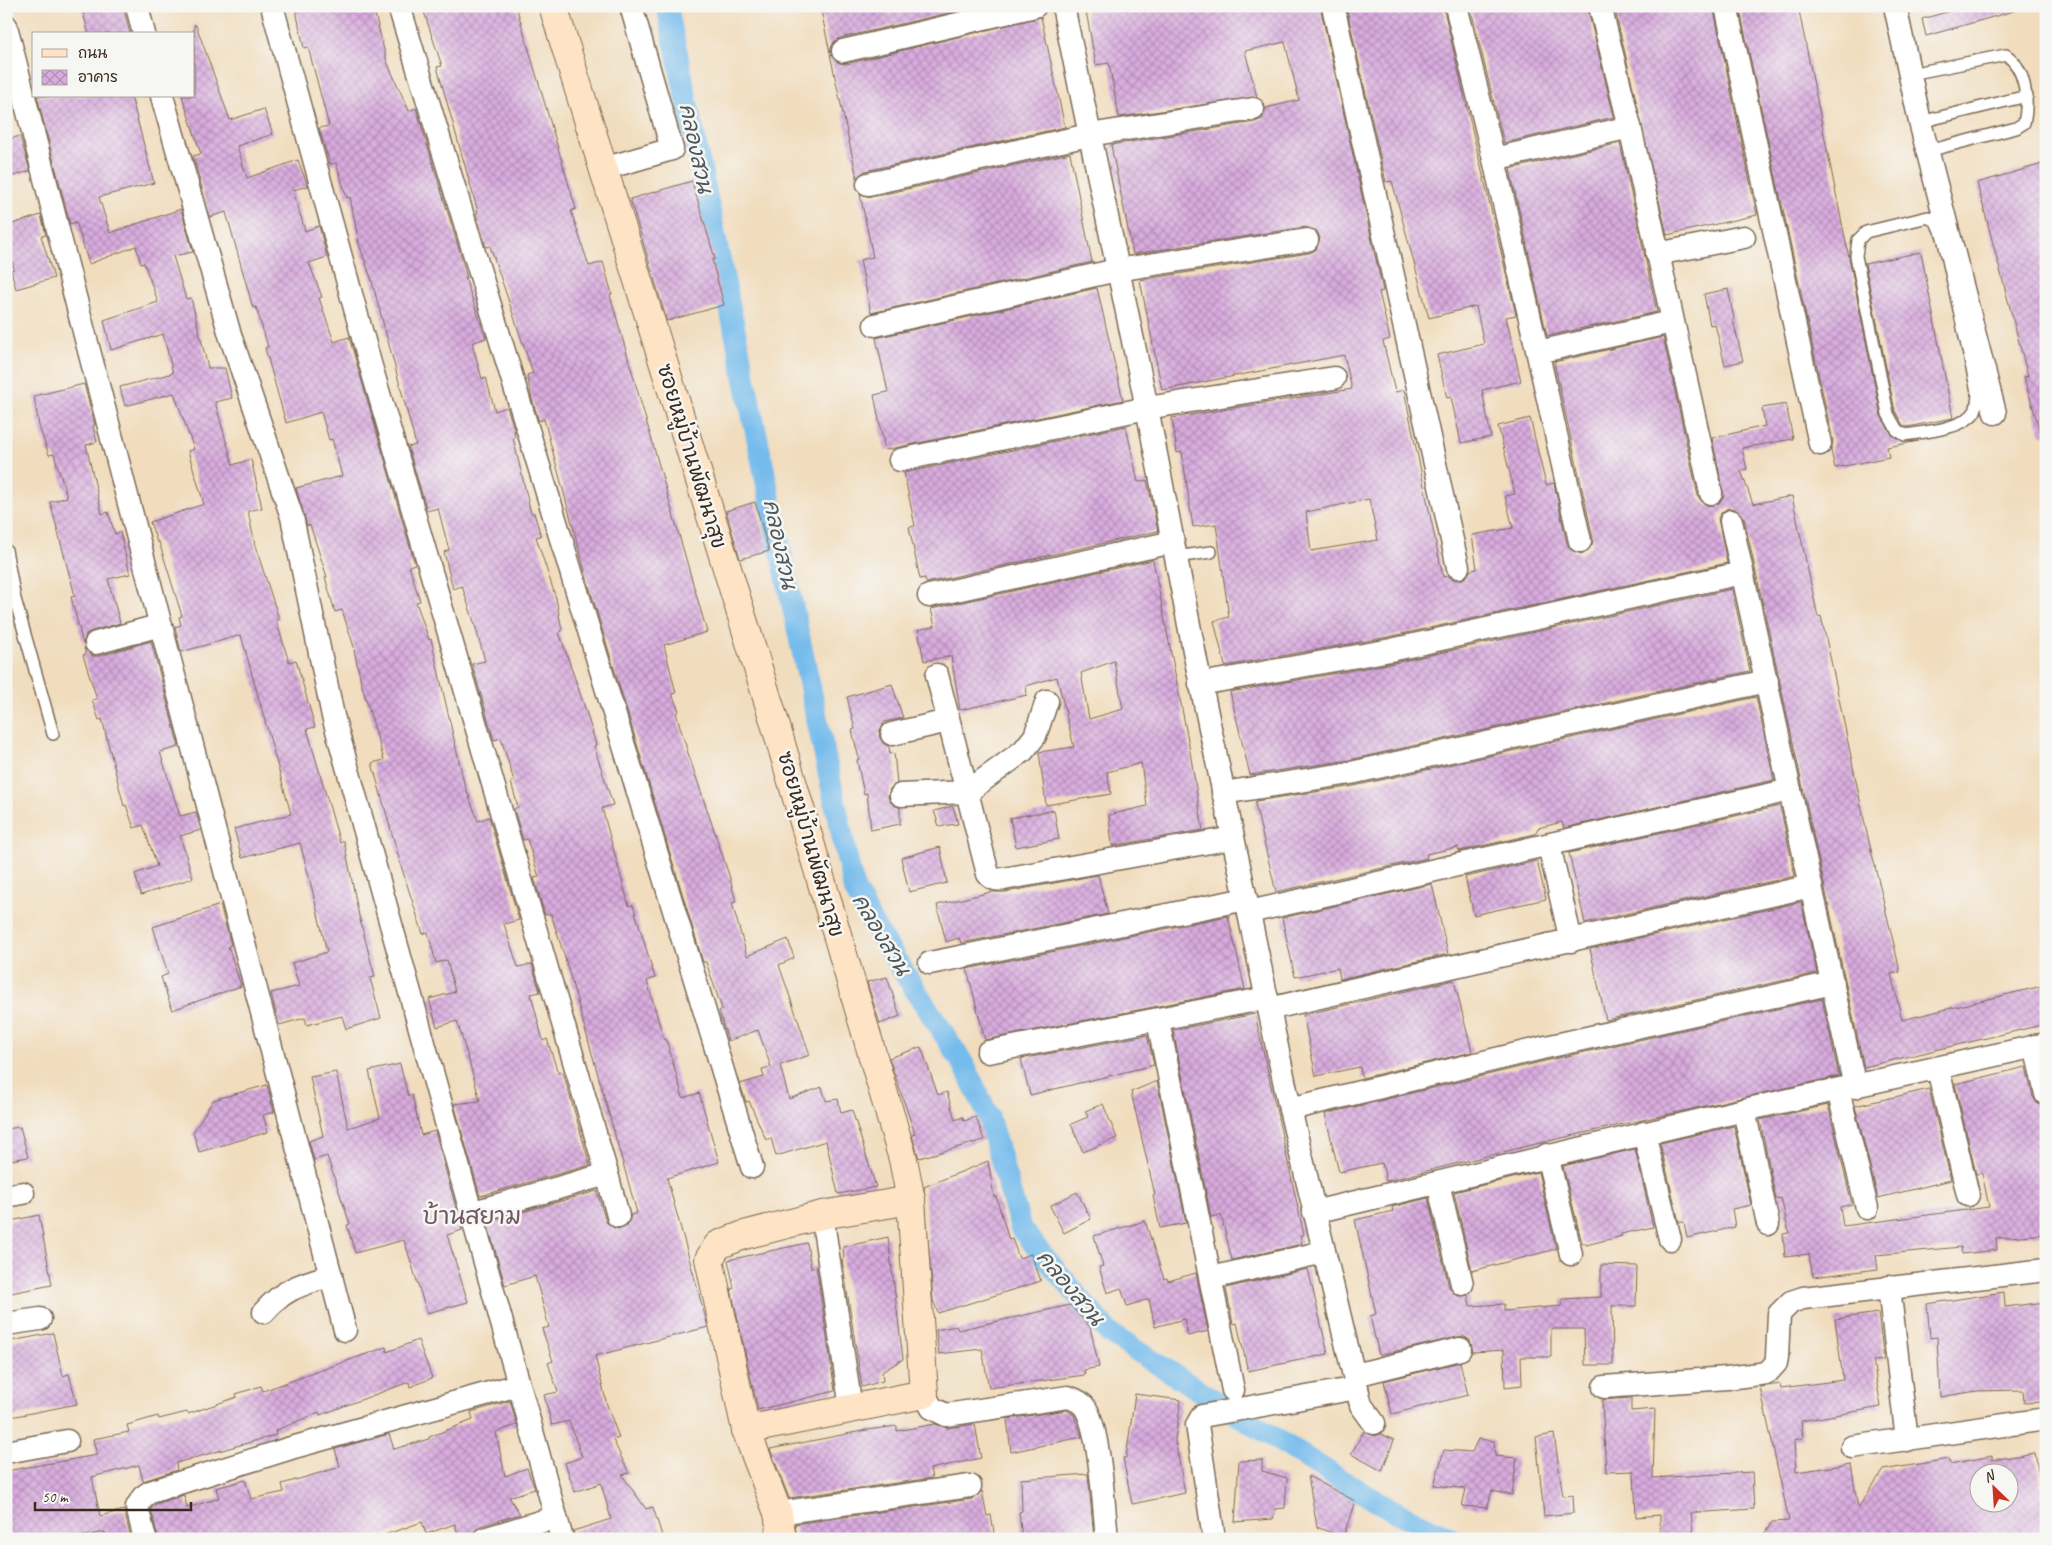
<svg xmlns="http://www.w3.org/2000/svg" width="2052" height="1545" viewBox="0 0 2052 1545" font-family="Caveat,'Playpen Sans Thai',sans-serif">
<defs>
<pattern id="building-cross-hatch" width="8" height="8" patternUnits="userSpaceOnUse" patternTransform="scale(1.25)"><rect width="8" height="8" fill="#d9acdf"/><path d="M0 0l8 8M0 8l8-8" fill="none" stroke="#b18cb4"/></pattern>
</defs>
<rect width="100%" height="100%" fill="#f6f6f2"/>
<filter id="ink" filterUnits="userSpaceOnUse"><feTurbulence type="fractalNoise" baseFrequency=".02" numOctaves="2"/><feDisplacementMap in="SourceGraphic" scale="10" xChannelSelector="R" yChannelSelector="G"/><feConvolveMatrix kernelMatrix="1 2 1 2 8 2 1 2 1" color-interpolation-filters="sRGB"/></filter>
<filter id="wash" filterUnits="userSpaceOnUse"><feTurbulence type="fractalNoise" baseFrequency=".0096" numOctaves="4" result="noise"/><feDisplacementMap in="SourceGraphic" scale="20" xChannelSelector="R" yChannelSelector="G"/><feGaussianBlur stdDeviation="1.12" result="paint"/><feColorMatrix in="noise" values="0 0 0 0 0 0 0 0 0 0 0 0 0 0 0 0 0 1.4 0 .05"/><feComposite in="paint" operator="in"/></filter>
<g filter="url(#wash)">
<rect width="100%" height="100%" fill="#f1ddbe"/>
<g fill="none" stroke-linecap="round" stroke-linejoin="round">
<path stroke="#74bbec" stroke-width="22" d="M667,6L782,557L853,886L872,923L964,1065L988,1115L1021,1229L1110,1334L1341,1480L1394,1511L1452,1539"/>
</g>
<g id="blocks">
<g fill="url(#building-cross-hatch)" fill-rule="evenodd">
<path d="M81,6H123L130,34H89Z"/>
<path d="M295,6H373L387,62L409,111L416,108L461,256L467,278H465L486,338L472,343L482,379L486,378L495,411L507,407L514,429L515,437L513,438L531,513H534L541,536L536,537L556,598L562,631L559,632L587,714L596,745L594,746L613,805L602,808L629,906L633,905L655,978L647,981L664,1040L666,1039L683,1098L699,1093L719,1162L667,1178L708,1327L595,1356L607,1405L619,1438L613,1440L629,1473L622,1475L646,1509L653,1507L663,1539H575L573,1531L611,1519L601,1483L575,1492L565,1463L582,1457L569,1421L552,1425L544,1395L558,1392L548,1363L553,1361L542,1329L549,1327L535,1276L505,1285L487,1222L597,1191L606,1222L614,1228L621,1229L627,1226L631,1215L637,1213L565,958L551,914L545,915L534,878L539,877L527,839L523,840L514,809L518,807L511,782L514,781L501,738L494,740L472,664L485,661L475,625L462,586L453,589L444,552L449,550L438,508L427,511L408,447L416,445L371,278L359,244L350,197L347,198L336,163L330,164L319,128L329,126L308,47L304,48Z"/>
<path d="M422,6H516L576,209L571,211L589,266L603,262L612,294L610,295L707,632L664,645L676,693L672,694L679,711L676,713L688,753L730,878L736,902L732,903L747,956L788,939L794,958L779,965L810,1055L780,1065L789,1099L822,1087L826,1101L838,1099L841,1113L852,1110L876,1187L838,1194L826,1141L776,1156L771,1138L766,1140L749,1101L746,1102L740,1084L764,1077L762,1069L771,1067L758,1030L728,1041L719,1011L722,1009L706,962H703L587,579L544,419L539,421L532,399L527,375L533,373L490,246L486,247L476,213L478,212L437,67L442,66Z"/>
<path d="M820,6H975V7L840,38L834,42L830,53Z"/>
<path d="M1111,6H1320L1383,291L1379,292L1390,339L1383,341L1395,392L1404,390L1443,577L1448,576L1455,580H1461L1467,576L1471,570L1477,569L1472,535L1513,528L1505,496L1515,494L1498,426L1530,418L1546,485L1554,483L1567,544L1571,550L1582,554L1592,545L1593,538L1554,362L1663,337L1698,496L1702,502L1708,506L1719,503L1724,496L1712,438L1765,426L1762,408L1786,404L1793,439L1742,448L1747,469L1741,471L1753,504L1792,496L1818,617L1821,616L1833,670L1866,829L1895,949L1900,972L1891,974L1902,1020L2046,985V1024L1864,1067L1744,518L1735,509L1728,508L1722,512L1718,518L1727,563L1388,637L1225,666L1214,621L1229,617L1216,524L1193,527L1182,452L1177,453L1172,418L1352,389L1344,355L1162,390L1140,280L1309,253L1316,250L1320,238L1317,231L1305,227L1133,254L1111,145L1255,122L1262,119L1266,108L1299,100L1285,42L1245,51L1257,97L1119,117L1109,63L1096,65L1086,11ZM1369,499L1378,540L1311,551L1306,512Z"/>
<path d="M1346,6H1443L1516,315L1506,317L1521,381L1482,390L1491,437L1461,443L1451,397L1447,398L1437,355L1484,344L1476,306L1429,318L1392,181L1386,182Z"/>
<path d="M1470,6H1587L1614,117L1504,143Z"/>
<path d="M1614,6H1713L1757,215L1667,235Z"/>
<path d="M1739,6H1798L1881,416L1893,436L1905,442L1919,441L1887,447L1889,457L1835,468L1831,451L1833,441Z"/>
<path d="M1968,6H2013L2014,11L1926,36L1922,19Z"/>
<path d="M1041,17L1065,127L865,171L857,178L830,54L839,63L846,64Z"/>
<path d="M194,25H196L230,120L264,109L273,134L237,146L247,178L298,160L308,186L293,190L305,231L319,226L327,257L309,263L322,297L319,298L334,342L349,337L415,564L409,566L420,601L416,602L429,640L431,639L464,783L478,821L489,817L519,920L504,924L518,967L532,964L540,992L531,994L543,1041L547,1039L558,1073L563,1072L590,1165L480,1196L454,1104L480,1101L469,1061L457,1021L437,1027L429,999L455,992L447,960L436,963L428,932L423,934L402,869L372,763L384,760L362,686L354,650H355L342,610L335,612L325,577H327L310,525L307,526L296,488L342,476L332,439L329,440L321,412L286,423L265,348L268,347L256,307L253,308L226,212L210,217L193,156L201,154L182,96H194Z"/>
<path d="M37,96H131L154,183L99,197L110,233L181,209L193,252L173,256L186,299L191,298L208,368H225L232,398L215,402L233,465L251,459L262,508L248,511L255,545L279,619L276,620L289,662L296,660L315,727L307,729L340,843L344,841L359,916L375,977L370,978L381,1018L346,1029L342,1016L307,1025L305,1018L279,1025L271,993L299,986L292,963L327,952L311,885L300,843L242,858L234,829L291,814L241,635L181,652L175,627L181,625L179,617L182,616L159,542H157L150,522L204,504L188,451L194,449L174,393L125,406L120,387L173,373L163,334L111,350L104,320L158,302L144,263L141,264L136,246L89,264L76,222L70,224Z"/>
<path d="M20,136L30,171L6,178V140Z"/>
<path d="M1620,143L1657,312L1547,336L1510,169Z"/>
<path d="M1070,153L1092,262L871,313L860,260L873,257L860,194L871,197Z"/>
<path d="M2046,163V435H2041L2024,377L2028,376L1977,183Z"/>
<path d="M692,181L715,259L712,260L724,305L667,321L630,199Z"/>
<path d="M41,215L46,235L41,236L54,278L16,289L11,270L14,269L6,239V226Z"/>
<path d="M1921,252L1953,418L1907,427L1903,425L1895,411L1865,264Z"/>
<path d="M1097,288L1123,400L885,450L874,395L888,392L876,338Z"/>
<path d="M1728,289L1734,319L1733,320L1743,361L1725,365L1715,324L1710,325L1704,294Z"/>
<path d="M84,384L95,425L93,426L97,442L86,445L102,514L108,512L115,534L120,532L130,574L108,579L120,623L92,631L86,634L83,644L71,597L75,596L50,502L67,497L54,454L49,455L39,426L34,396Z"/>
<path d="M1126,426L1138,482L1147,480L1158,531L926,583L925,578L920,579L909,527L915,526L904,473Z"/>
<path d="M755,502L769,551L740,559L726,511Z"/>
<path d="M1153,560L1188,740L1203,830L1112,846L1109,815L1147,806L1141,763L1107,772L1111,794L1046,805L1039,752L1074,747L1057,677L1026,686L1027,695L960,710L951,656L924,661L918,630L935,626L931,609ZM1114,661L1123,709L1089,719L1081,673Z"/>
<path d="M1732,589L1750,671L1349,760L1250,775L1230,692L1394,663Z"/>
<path d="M151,641L179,747L160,752L180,816L196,812L201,830L180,836L193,878L141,895L135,874L157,866L143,825L134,828L126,805L124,806L102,719L99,720L92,700L97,699L83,655L86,654L84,648L92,656H99Z"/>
<path d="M892,684L903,718L884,722L880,730L879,736L883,743L889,747L890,754L894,753L897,783L890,789L888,796L890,802L900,808V824L871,830L867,793L864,794L857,760L859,759L852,730L855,729L847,697Z"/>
<path d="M1756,697L1774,780L1564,828L1562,822L1538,828L1535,834L1459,851L1458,847L1426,854L1427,858L1276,892L1255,804L1256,801L1354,786Z"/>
<path d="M953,806L958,824L939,826L934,811Z"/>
<path d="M1780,806L1795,876L1585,923L1569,853Z"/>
<path d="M1054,810L1059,839L1016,847L1010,818Z"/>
<path d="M940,847L947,883L909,892L901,858Z"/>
<path d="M1537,861L1546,899L1474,915L1465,877Z"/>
<path d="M1098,875L1108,914L961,943L959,938L946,942L937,905L991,892H1006Z"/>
<path d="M1432,884L1448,954L1340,979L1338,968L1295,977L1282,918Z"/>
<path d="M1801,902L1817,973L1606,1020L1590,949Z"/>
<path d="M220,905L231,945L228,946L241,986L172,1010L161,977L168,974L153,927Z"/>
<path d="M1228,916L1245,989L985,1040L967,969Z"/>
<path d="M887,977L900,1016L880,1024L867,982Z"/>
<path d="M1454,980L1472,1052L1362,1078L1360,1067L1316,1076L1303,1015Z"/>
<path d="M1822,999L1839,1076L1544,1142L1386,1181L1382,1163L1339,1172L1325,1114L1545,1061Z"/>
<path d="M1255,1014L1304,1235L1300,1236L1302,1244L1232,1260L1221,1215L1211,1217L1173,1030Z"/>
<path d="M1147,1035L1154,1065L1030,1095L1021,1059Z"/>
<path d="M921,1047L938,1095L947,1092L955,1120L963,1117L964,1121L976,1117L984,1140L919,1158L912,1135L915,1134L889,1058Z"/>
<path d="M400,1064L408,1096L412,1095L421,1135L435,1131L462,1230L447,1235L468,1302L427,1313L404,1240L355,1253L347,1225L350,1224L327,1156L314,1160L309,1141L323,1136L310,1077L336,1072L348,1128L380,1118L369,1071Z"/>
<path d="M2026,1067L2033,1097L2037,1103L2046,1109V1234L1996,1238L1997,1250L1962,1254L1961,1247L1876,1255L1878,1269L1813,1277L1809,1254L1785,1257L1783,1234L1789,1233L1781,1198L1776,1199L1760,1120L1828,1105L1852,1204L1840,1207L1843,1226L1989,1207L1982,1173L1976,1174L1955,1084Z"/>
<path d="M1157,1081L1186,1223L1160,1228L1153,1196L1155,1195L1131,1092Z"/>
<path d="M267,1085L274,1112L263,1115L268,1132L199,1152L193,1132L213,1100Z"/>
<path d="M1929,1089L1951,1180L1878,1198L1855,1106Z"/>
<path d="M1103,1104L1117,1138L1083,1152L1071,1124L1088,1117L1085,1111Z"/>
<path d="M1734,1126L1751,1205L1732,1209L1735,1227L1687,1238L1684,1222H1679L1660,1143Z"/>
<path d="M20,1127L28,1157L6,1161V1129Z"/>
<path d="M1635,1149L1653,1227L1621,1234L1622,1236L1586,1245V1243H1582L1563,1166Z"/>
<path d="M988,1161L994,1197L996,1196L1009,1240L1012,1239L1019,1258L1031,1254L1041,1281L938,1313L933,1300L924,1187Z"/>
<path d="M1538,1172L1556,1249L1472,1271L1454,1192Z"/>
<path d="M1077,1192L1091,1219L1064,1233L1050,1206Z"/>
<path d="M1428,1198L1449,1287L1458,1296L1468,1295L1470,1306L1504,1304V1311L1562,1306V1299L1601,1297V1265L1637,1266L1636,1306H1612L1613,1365H1585L1584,1329H1551V1357H1521L1522,1385L1505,1387L1504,1350L1473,1352L1470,1340L1463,1336L1379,1355L1370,1316L1376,1314L1355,1220L1393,1211L1392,1207Z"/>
<path d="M39,1215L52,1285L6,1294V1222Z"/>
<path d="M1145,1221L1164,1279L1167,1278L1168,1281L1196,1273L1208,1331L1188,1336L1184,1319L1155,1327L1149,1299L1127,1306L1121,1288L1107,1293L1099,1267L1103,1266L1094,1236Z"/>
<path d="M888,1237L903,1359L882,1372L883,1381L862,1387L842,1259L844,1258L843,1247Z"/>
<path d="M807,1243L811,1268L816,1266L835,1391L758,1410L731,1289L734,1288L728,1260Z"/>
<path d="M1308,1269L1328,1354L1248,1371L1237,1323L1233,1324L1226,1288Z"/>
<path d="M2004,1292L2005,1307L2046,1302L2045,1402L2024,1403L2023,1390L1977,1391L1940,1397L1937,1337L1930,1338L1927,1304Z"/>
<path d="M1070,1305L1090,1327L1099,1367L1084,1370L1085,1375L989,1388L982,1349L939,1354L936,1330L956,1326L958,1330Z"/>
<path d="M1878,1313L1884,1360L1873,1361L1881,1407L1801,1421L1803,1438L1794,1440L1796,1472L1851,1464L1858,1508L1883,1470L1949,1459L1950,1464L1992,1456V1460L2035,1453L2044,1503L2046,1539H1761L1772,1522L1789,1521L1760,1387L1780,1384L1781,1388L1843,1380L1835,1319ZM1980,1472H2010V1502H1980Z"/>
<path d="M53,1333L63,1376L69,1374L77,1404L6,1418V1342Z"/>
<path d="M418,1340L432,1378L410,1387L409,1382L320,1415L319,1412L275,1431L276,1435L176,1463L177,1470L143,1481L139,1465L92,1477L100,1516L124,1510L131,1539H107L105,1532L68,1539H6V1471L97,1455L93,1439L129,1432L127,1425L158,1416L159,1419L187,1412L188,1414L237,1397L236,1394L261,1386L263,1391L386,1347L387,1352Z"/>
<path d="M1460,1362L1468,1395L1392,1414L1384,1381Z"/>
<path d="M1135,1394L1181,1400L1175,1440L1185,1493L1132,1504L1123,1458H1126Z"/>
<path d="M1631,1398V1411L1655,1409L1653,1478L1752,1472L1754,1509L1691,1513L1694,1539H1660V1515L1636,1517L1634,1471L1606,1472L1602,1400Z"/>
<path d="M510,1401L517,1425L496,1432L505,1476L527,1468L535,1489L509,1497L520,1514L480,1526L473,1533L459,1538L455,1524L426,1534L422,1522L373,1539H158L151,1509L156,1504L184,1495L187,1508L219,1498L216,1488L245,1480L251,1499L284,1492L282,1484L340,1467L335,1449L389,1434L394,1449L429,1439V1437L473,1420L471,1412Z"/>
<path d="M1067,1410L1074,1415L1082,1437L1011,1452L1007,1419Z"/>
<path d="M935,1424L948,1428L975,1424L981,1458L930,1469L932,1478L789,1498L770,1449L867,1430L897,1426V1431Z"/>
<path d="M1364,1431L1375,1436L1381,1434L1394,1440L1382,1471L1351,1454Z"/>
<path d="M1554,1434L1563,1496L1573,1495L1574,1513L1544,1516L1536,1437Z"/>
<path d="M1478,1439L1494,1441L1495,1456L1517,1458L1512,1495L1492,1491L1487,1508L1462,1506L1466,1489L1434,1485L1444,1450L1472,1452Z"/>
<path d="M1262,1460V1471L1287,1478L1285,1508L1275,1509L1273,1519L1235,1522L1239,1461Z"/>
<path d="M1088,1474L1094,1539H1022L1019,1512L1022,1511L1021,1479Z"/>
<path d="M1308,1476L1355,1501L1343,1538L1317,1527Z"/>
<path d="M982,1491L987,1516L991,1515L995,1539H797L795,1524L972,1499Z"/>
</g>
</g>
</g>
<g filter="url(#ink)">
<use href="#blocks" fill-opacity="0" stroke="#7b6956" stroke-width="1"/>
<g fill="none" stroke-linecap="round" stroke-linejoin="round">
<g stroke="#7b6956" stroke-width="14">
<g id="lane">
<path d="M1910,74L2006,55C2026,68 2029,102 2024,123L2016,128L1928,151"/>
<path d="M1920,122L2027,96"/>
<path d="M1928,217L1936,222L1943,237L1978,396C1977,400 1977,407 1975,411C1965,429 1923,432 1905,435L1897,430L1888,414L1856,256L1858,240L1866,232Z"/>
<path d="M6,550L15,599L53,734"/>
<path d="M1176,557L1211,552"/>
</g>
</g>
<g stroke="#7b6956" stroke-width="25">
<g id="street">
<path d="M137,6L144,34"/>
<path d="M272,6L370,363L607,1174L470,1213"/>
<path d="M399,6L752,1167"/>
<path d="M1063,6L1147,408L1196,661L1290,1109L1361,1405L1374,1423"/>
<path d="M1333,6L1458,567"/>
<path d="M1456,6L1494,159L1580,541"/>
<path d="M1600,6L1630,127L1711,493"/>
<path d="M1726,6L1820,444"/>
<path d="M1895,6L1920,122L1995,413"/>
<path d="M6,26L81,320L345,1330"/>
<path d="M843,51L1035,6"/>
<path d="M162,96L230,335L292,517L333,716L562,1539"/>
<path d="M1494,159L1630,127"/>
<path d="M603,169L672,149L631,6"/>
<path d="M868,184L1089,135L1253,109"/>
<path d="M1657,254L1744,237"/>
<path d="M875,325L1117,270L1307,240"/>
<path d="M1538,352L1672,322"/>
<path d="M900,460L1147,408L1334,378"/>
<path d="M1731,521L1855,1087"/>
<path d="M929,596L1173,542"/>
<path d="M96,643L161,625"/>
<path d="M937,675L988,874C993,880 997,880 1004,879L1233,838"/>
<path d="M1200,684L1391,650L1742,573"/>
<path d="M892,734L948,721"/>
<path d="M1223,793L1351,773L1767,681"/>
<path d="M901,795L967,792L1023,751L1035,736L1047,701"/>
<path d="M1549,845L1571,941"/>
<path d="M1249,912L1790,790"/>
<path d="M930,963L1246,899"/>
<path d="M1269,1009C1450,966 1631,927 1811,886"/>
<path d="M1158,1021L1233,1390"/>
<path d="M2035,1046L2046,1094"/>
<path d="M988,1052L1267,998"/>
<path d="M1938,1069L1968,1195"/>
<path d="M1838,1090L1867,1208"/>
<path d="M1290,1109L1542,1048L1833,983"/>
<path d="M1744,1110L1768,1224"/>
<path d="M1644,1133L1670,1239"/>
<path d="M1547,1155L1571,1254"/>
<path d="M607,1174L618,1216"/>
<path d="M1438,1183L1462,1284"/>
<path d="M6,1196L23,1193"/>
<path d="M1314,1212L1744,1110L2046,1044"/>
<path d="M822,1215L851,1408"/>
<path d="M1211,1278L1324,1252"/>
<path d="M1889,1287L1907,1440"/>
<path d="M264,1312C286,1287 301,1285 331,1275"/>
<path d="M6,1324L40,1319"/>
<path d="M1355,1375L1460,1349"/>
<path d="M1604,1387L1727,1378L1767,1373L1776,1363L1777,1357L1779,1314L1791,1302L1803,1298L2046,1270"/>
<path d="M924,1394L932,1408L946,1415L1068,1397C1075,1399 1082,1402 1086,1409C1100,1433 1104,1509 1107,1539"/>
<path d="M1852,1447L2046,1419"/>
<path d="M6,1452L67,1441"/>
<path d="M778,1513L970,1486"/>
<path d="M145,1539L137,1507L143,1497L150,1492L291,1448L518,1385"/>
<path d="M484,1539L556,1517"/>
<path d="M1214,1539L1198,1431L1197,1425L1202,1416L1357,1388"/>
</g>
</g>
<g stroke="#7b6956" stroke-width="30">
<g id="secondary">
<path d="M553,6L774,720L903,1159L911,1200L924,1394L746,1430"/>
<path d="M782,1539L778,1513L746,1430L709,1259L718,1245L744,1235L822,1215L911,1200"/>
</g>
</g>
<use href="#lane" stroke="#fff" stroke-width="11"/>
<use href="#street" stroke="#fff" stroke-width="22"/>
<use href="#secondary" stroke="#fee4c5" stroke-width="28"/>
</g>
</g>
<g text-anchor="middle" stroke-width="5" stroke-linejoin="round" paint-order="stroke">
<g font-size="21" fill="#3b2a1e" stroke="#f6f6f2">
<text transform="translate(692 456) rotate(73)" y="7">ซอยหมู่บ้านพัฒนาสุข</text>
<text transform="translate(811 844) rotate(74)" y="7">ซอยหมู่บ้านพัฒนาสุข</text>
</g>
<g font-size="22" font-style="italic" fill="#4c565c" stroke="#f6f6f2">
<text transform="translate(697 148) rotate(78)" y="8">คลองสวน</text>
<text transform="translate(781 544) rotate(78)" y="8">คลองสวน</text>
<text transform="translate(882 934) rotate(59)" y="8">คลองสวน</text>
<text transform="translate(1071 1287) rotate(50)" y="8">คลองสวน</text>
</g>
<g font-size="24" fill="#725862" stroke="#f6f6f2">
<text x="472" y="1224">บ้านสยาม</text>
</g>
</g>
<rect width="2052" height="1545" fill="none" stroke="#f6f6f2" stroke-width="25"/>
<rect x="32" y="32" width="162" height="65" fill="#f6f6f2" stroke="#aba49d"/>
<rect x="42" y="49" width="25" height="8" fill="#fee4c5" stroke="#aba49d"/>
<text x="78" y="58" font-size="15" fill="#3b2a1e">ถนน</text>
<rect x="42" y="70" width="25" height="15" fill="url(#building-cross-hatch)" stroke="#aba49d"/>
<text x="78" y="82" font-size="15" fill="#3b2a1e">อาคาร</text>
<g transform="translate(1994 1488) rotate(335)"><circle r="24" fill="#f6f6f2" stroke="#aba49d"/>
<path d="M0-4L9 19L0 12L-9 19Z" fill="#c8321e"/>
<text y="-8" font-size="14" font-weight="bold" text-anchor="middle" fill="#3b2a1e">N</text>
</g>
<path d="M35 1502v8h156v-8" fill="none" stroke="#3b2a1e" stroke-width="2.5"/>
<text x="42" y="1502" font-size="15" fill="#3b2a1e" stroke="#f6f6f2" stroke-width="4" paint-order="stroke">50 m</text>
</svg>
